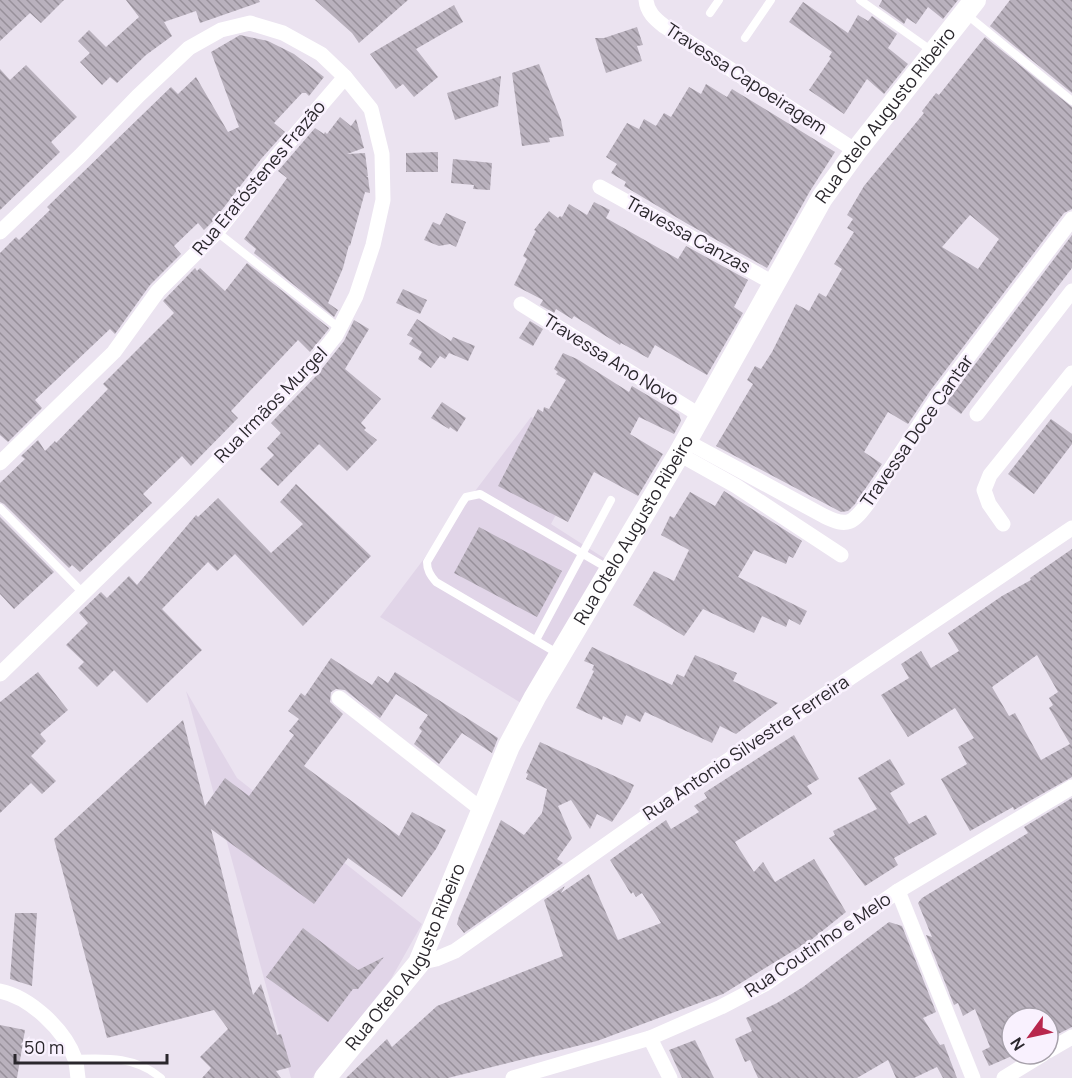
<svg xmlns="http://www.w3.org/2000/svg" width="1072" height="1078" viewBox="0 0 1072 1078" font-family="Manrope,sans-serif">
<defs>
<pattern id="building-back-hatch" width="6" height="6" patternUnits="userSpaceOnUse" patternTransform="scale(1.5)"><rect width="6" height="6" fill="#b9b1bd"/><path d="M-1 5l2 2M0 0l6 6M5-1l2 2" fill="none" stroke="#97909a"/></pattern>
</defs>
<rect width="100%" height="100%" fill="#ebe3f0"/>
<g fill="#e1d5e8">
<path d="M531,417L588,454L551,524L607,560L521,703L380,617Z"/>
<path d="M186,691L237,778L422,924L391,979L312,1078H291Z"/>
</g>
<g fill="url(#building-back-hatch)" fill-rule="evenodd">
<path d="M0,0H64L41,23L30,13L0,41Z"/>
<path d="M126,0H259L260,2L200,23L196,11L164,22L172,36L146,55L117,83L110,77L102,85L80,62L90,53L78,41L89,30L106,47L139,17Z"/>
<path d="M315,0H408L359,43L352,33Z"/>
<path d="M882,0H958L943,19L928,7L916,24L907,18L904,24L879,6Z"/>
<path d="M1010,0H1072V93L990,26Z"/>
<path d="M803,2L848,33L858,15L868,21L872,16L897,34L888,48L908,64L884,94L867,79L844,114L809,90L831,58L829,57L832,52L789,22Z"/>
<path d="M454,5L463,22L416,49L438,77L414,97L403,84L396,89L370,54Z"/>
<path d="M637,27L643,45L637,46L642,61L606,73L595,38H604Z"/>
<path d="M240,35L268,41L294,54L324,77L309,96L306,93H302L274,123L285,132L261,159L215,219L204,230L198,223L174,246L181,254L150,285L115,334L110,329L35,400L42,408L8,442L0,435V253L16,237L19,240L50,210L47,207L171,87L178,94L196,77L228,132L239,127L211,52Z"/>
<path d="M985,37L1072,107V209L1064,213L930,391L908,424L888,412L864,452L882,464L855,504L848,511L841,512L716,446L753,384L747,380L755,366L761,369L772,352L796,304L809,311L819,293L826,297L842,269L834,264L854,232L847,228L853,219L847,215L864,186L924,113L922,111L936,93L939,95ZM970,215L999,239L978,269L942,247Z"/>
<path d="M539,64L561,120L564,136L549,138L550,142L522,146L512,73Z"/>
<path d="M26,65L77,117L51,142L60,152L0,210V69L10,80Z"/>
<path d="M501,76L498,106L455,120L447,93Z"/>
<path d="M706,84L727,97L732,89L835,152L810,191L767,268L686,223L624,186L626,182L611,173L617,164L606,157L627,123L639,129L644,119L656,126L664,113L671,117L689,87L701,94Z"/>
<path d="M340,117L351,126L356,119L364,148L347,154L365,153L368,176H366L368,177L370,193L365,192L350,246L349,245L343,268L328,303L338,310L334,317L254,253L256,249L244,239L287,178L278,171L315,128L324,134L325,132L327,134Z"/>
<path d="M438,152V172H406V153Z"/>
<path d="M453,159L492,163L490,190L473,189L474,185L451,183Z"/>
<path d="M594,202L610,210L606,218L678,259L686,246L748,280L734,307L743,313L707,375L655,345L648,358L621,343L620,345L574,316L572,319L556,309L554,313L540,305L543,300L514,285L527,259L523,256L536,231L534,230L549,211L558,218L560,216L562,217L569,204L587,215Z"/>
<path d="M446,213L466,222L456,247L450,244L439,246L424,240L433,222L440,225Z"/>
<path d="M1072,235V268L961,414L946,403Z"/>
<path d="M247,263L329,328L328,330L310,352L298,340L231,411L238,418L191,466L182,456L180,458L143,494L152,503L80,572L72,565L69,568L4,504L0,502V483L25,459L21,456L38,440L45,451L55,441L56,443L108,389L103,384L174,313L163,301L195,268L197,271L200,268L225,291Z"/>
<path d="M403,289L427,300L420,314L396,303Z"/>
<path d="M417,319L451,341L453,337L475,346L468,361L449,353L445,359L440,356L431,368L418,359L422,352L409,344L413,338L407,335Z"/>
<path d="M354,320L369,329L345,369L381,399L361,423L366,428L364,430L377,440L347,471L319,444L278,486L260,469L274,455L267,448L281,433L271,423L317,375L344,341Z"/>
<path d="M530,321L543,329L533,346L519,338Z"/>
<path d="M563,353L577,359L629,392L632,386L679,414L681,421L674,434L639,417L630,434L663,454L638,496L594,472L568,522L498,486L538,409L543,412L544,407L549,409L566,380L556,374L558,372L554,369Z"/>
<path d="M442,402L466,418L457,432L450,427L449,429L431,418Z"/>
<path d="M1051,419L1072,434V444L1034,494L1008,474Z"/>
<path d="M296,484L371,556L303,626L235,554L217,571L208,562L162,609L202,650L147,703L114,670L97,687L78,668L84,662L66,645L88,623L79,613L101,592L107,598L129,576L137,585L196,515L198,517L218,498L271,553L303,524L280,502Z"/>
<path d="M724,491L802,541L793,558L789,556L786,564L754,550L738,577L807,611L800,625L789,619L786,627L762,616L754,633L703,609L684,636L633,605L654,571L674,581L689,550L661,535L670,516L674,518L690,492L715,506Z"/>
<path d="M0,517L54,572L14,609L0,594Z"/>
<path d="M479,527L562,571L537,617L454,573Z"/>
<path d="M1072,549V777L1014,810L1013,807L970,831L941,779L967,764L958,747L974,738L955,708L908,737L881,695L909,678L901,664L921,651L931,668L959,651L948,633L1002,596L1031,580L1030,578ZM1037,655L1058,692L1049,698L1053,705L1049,708L1070,744L1041,760L1015,713L1009,716L992,687Z"/>
<path d="M592,647L672,685L677,674L684,677L695,655L737,673L733,681L778,703L736,734L720,726L712,743L645,712L640,722L626,715L622,725L603,716L602,720L576,708L594,671L592,670L594,665L584,661Z"/>
<path d="M331,658L372,685L378,676L388,683L395,672L498,738L492,753L462,733L439,764L414,744L422,731L419,728L428,715L396,694L380,718L345,690L336,689L331,692L330,702L343,714L304,766L399,836L412,812L446,830L436,849L402,897L348,858L314,904L211,829L253,995L261,984L277,1035L281,1034L291,1067L276,1071L281,1078H202L211,1068L200,1057L228,1029L214,1010L107,1038L54,839L183,720L205,806L225,778L249,796L294,735L289,731L299,719L288,711L301,693L305,696Z"/>
<path d="M38,672L68,710L40,734L46,741L31,756L56,781L42,794L31,783L0,813V702Z"/>
<path d="M794,735L819,779L807,786L812,794L735,842L754,872L763,862L775,882L814,859L846,912L811,940L723,994L597,1041L448,1078H346L387,1039L392,1047L437,1006L563,956L544,900L565,886L561,893L589,874L618,940L661,923L642,893L636,897L633,892L631,894L610,860L666,820L671,829L699,812L694,806L707,798L704,793Z"/>
<path d="M540,742L634,785L628,798L612,822L597,814L590,829L571,800L558,806L572,838L557,859L563,863L464,933L457,924L459,916L501,820L524,835L542,813L547,789L526,779L528,774L526,773Z"/>
<path d="M890,759L905,784L890,793L909,824L926,815L937,834L894,858L898,865L865,886L829,838L835,835L833,831L877,809L858,778Z"/>
<path d="M1072,798V1027L1048,1039V1018H1012V1056L989,1066L982,1051L990,1047L975,1009L963,1016L958,1003L954,1005L926,935L932,937L918,903L922,898L1028,833L1024,827Z"/>
<path d="M15,913H37L32,986L10,979Z"/>
<path d="M889,922L902,926L936,1012L923,1018L940,1045L944,1044L957,1078H943L937,1067L914,1078H896L888,1060L857,1078H758L750,1060L745,1062L735,1039L752,1031L746,1018L777,1003L803,987Z"/>
<path d="M303,928L358,970L384,957L358,989H353L328,1022L266,977Z"/>
<path d="M0,1025L25,1030L17,1078H0Z"/>
<path d="M695,1040L714,1078H682L669,1050Z"/>
</g>
<g fill="none" stroke-linecap="round" stroke-linejoin="round">
<g stroke="#fff" stroke-width="8">
<path d="M860,0L932,51"/>
<path d="M710,13L719,0"/>
<path d="M966,14L1072,101"/>
<path d="M745,38L771,0"/>
<path d="M217,232L339,328"/>
<path d="M0,508L84,594"/>
<path d="M536,640L611,500"/>
<path d="M557,653L436,582C430,575 427,570 427,562L462,503L466,497L480,494L609,569"/>
<path d="M75,1059C106,1058 135,1056 161,1078"/>
</g>
<g stroke="#fff" stroke-width="15">
<path d="M646,0C647,12 655,19 664,26L856,151"/>
<path d="M600,187L775,284"/>
<path d="M0,232L80,156L138,96L189,48L221,30L250,23L283,33L321,54L345,77L371,109L382,154L383,200L373,245L356,296L336,335L309,369L180,499L0,674"/>
<path d="M521,304L701,416"/>
<path d="M977,414L1072,291"/>
<path d="M686,441L824,516C848,528 853,523 868,503L935,401L1072,219"/>
<path d="M679,454L736,486L841,555"/>
<path d="M0,463L114,352L158,291L217,232L278,155L345,77"/>
<path d="M1003,524L989,504L984,490L990,475L1072,373"/>
<path d="M339,698L482,810"/>
<path d="M898,891L973,1078"/>
<path d="M419,963L436,959L455,951L684,790L1072,528"/>
<path d="M0,991C30,997 65,1030 75,1059C77,1065 77,1072 78,1078"/>
<path d="M650,1038L670,1078"/>
<path d="M1048,1051L1072,1037"/>
<path d="M513,1078L650,1038L721,1007L765,984L898,891L1072,787"/>
<path d="M1004,1078L1043,1054"/>
</g>
<path stroke="#fff" stroke-width="22" id="s1" d="M325,1078L419,963L509,746L535,697L679,454L822,198L856,151L975,0"/>
</g>
<g text-anchor="middle" stroke-width="5" stroke-linejoin="round" paint-order="stroke">
<g font-size="18" fill="#2a272c" stroke="#f9f1fe">
<text transform="translate(746 79) rotate(33)" y="6">Travessa Capoeiragem</text>
<text dy="6" stroke="none"><textPath href="#s1" startOffset="1119">Rua Otelo Augusto Ribeiro</textPath></text>
<text transform="translate(259 178) rotate(-50)" y="6">Rua Eratóstenes Frazão</text>
<text transform="translate(688 235) rotate(29)" y="6">Travessa Canzas</text>
<text transform="translate(611 360) rotate(32)" y="6">Travessa Ano Novo</text>
<text transform="translate(271 405) rotate(-46)" y="6">Rua Irmãos Murgel</text>
<text transform="translate(917 431) rotate(-55)" y="6">Travessa Doce Cantar</text>
<text dy="6" stroke="none"><textPath href="#s1" startOffset="633">Rua Otelo Augusto Ribeiro</textPath></text>
<text transform="translate(746 748) rotate(-34)" y="6">Rua Antonio Silvestre Ferreira</text>
<text transform="translate(818 945) rotate(-34)" y="6">Rua Coutinho e Melo</text>
<text dy="6" stroke="none"><textPath href="#s1" startOffset="147">Rua Otelo Augusto Ribeiro</textPath></text>
</g>
</g>
<g transform="translate(1030 1036) rotate(237)"><circle r="28" fill="#f9f1fe" stroke="#a6a0aa" stroke-width="1.5"/>
<path d="M0-4.5L10 22L0 15L-10 22Z" fill="#b8274d"/>
<text y="-9" font-size="16" font-weight="bold" text-anchor="middle" fill="#2a272c">N</text>
</g>
<path d="M15 1054v9h152v-9" fill="none" stroke="#2a272c" stroke-width="3"/>
<text x="24" y="1054" font-size="18" fill="#2a272c" stroke="#f9f1fe" stroke-width="4.5" paint-order="stroke">50 m</text>
</svg>
